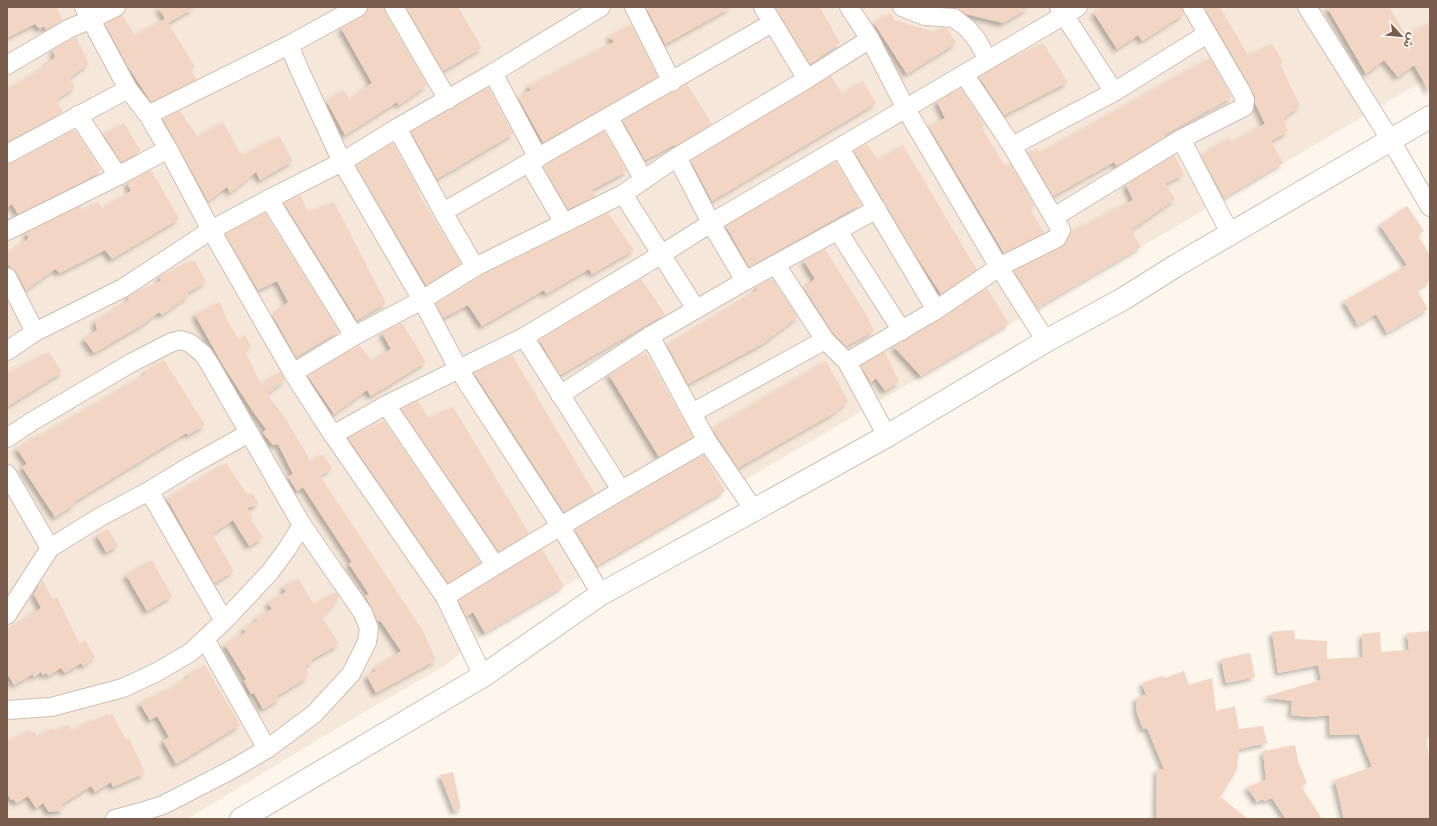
<svg xmlns="http://www.w3.org/2000/svg" width="1437" height="826" viewBox="0 0 1437 826" font-family="Ubuntu,'Noto Sans Arabic',sans-serif">
<defs>
<filter id="shadow"><feDropShadow dx="-3.5" dy="3.5" stdDeviation="2" flood-color="#0004"/></filter>
</defs>
<rect width="100%" height="100%" fill="#fdf6ec"/>
<path fill="#f5e8da" d="M7,7H1430V77L485,633L443,667L364,712L187,819H7Z"/>
<g fill="#f3d5c3" filter="url(#shadow)">
<path d="M7,7H56L63,20L46,30L44,26L40,29L35,24L7,38Z"/>
<path d="M158,7H196L168,23L195,67L190,70L197,79L151,102L127,65L105,24L122,15L135,35L165,19L167,22Z"/>
<path d="M368,7H384L385,12L427,85L399,105L397,102L345,135L327,102L343,90L351,100L372,83L341,28L363,16L367,12Z"/>
<path d="M406,7H458L482,48L443,71Z"/>
<path d="M646,7H732L665,44Z"/>
<path d="M775,7H820L840,43L810,64Z"/>
<path d="M958,7H1030L1003,23L966,14L958,9Z"/>
<path d="M1104,7H1182L1184,14L1142,41L1138,35L1117,49L1094,13Z"/>
<path d="M1204,7H1220L1248,55L1272,44L1283,62L1280,64L1300,106L1283,118L1288,131L1271,141L1283,163L1224,198L1201,156L1229,138L1232,142L1265,124L1255,103V96L1251,88Z"/>
<path d="M1327,7H1389L1407,36L1430,22V93L1414,65L1398,77L1384,60L1366,74Z"/>
<path d="M890,13L894,20L935,32L941,28H947L956,43L907,74L874,23Z"/>
<path d="M631,24L658,77L543,142L518,97L531,90L528,86L614,42L609,37Z"/>
<path d="M76,37L89,64L69,78L75,87L56,100L63,112L7,142V90L42,69L55,57L53,50Z"/>
<path d="M1043,43L1068,82L1004,115L979,77L1006,62Z"/>
<path d="M1210,58L1232,97L1164,135L1165,137L1117,166L1114,162L1053,196L1028,153L1037,148L1040,153Z"/>
<path d="M831,76L842,94L863,81L876,103L712,201L691,161Z"/>
<path d="M687,84L712,124L675,146L674,145L645,160L623,121L672,92L677,91Z"/>
<path d="M489,88L513,134L437,179L411,132Z"/>
<path d="M961,88L985,125L981,127L1005,166L1010,163L1035,206L1030,209L1044,233L1004,253L929,127L945,118L937,102Z"/>
<path d="M180,111L198,137L223,122L242,156L279,136L293,161L260,180L256,172L230,193L227,187L208,201L163,119Z"/>
<path d="M124,123L141,151L121,162L104,135Z"/>
<path d="M75,130L101,170L84,181L18,214L12,204L7,208V164L12,163Z"/>
<path d="M604,131L627,171L592,190L596,196L568,209L543,167Z"/>
<path d="M393,143L419,190L417,191L461,263L426,285L356,166Z"/>
<path d="M867,144L878,160L903,145L977,270L941,294L913,251L854,151Z"/>
<path d="M1174,155L1184,174L1165,184L1175,199L1131,230L1141,247L1037,308L1014,271L1062,247L1066,243L1071,232L1133,200L1126,185Z"/>
<path d="M836,162L861,204L749,267L726,226Z"/>
<path d="M151,170L179,219L112,259L105,250L60,273L55,269L26,290L16,272L10,267L7,263V255L29,238L26,233L80,206L83,211L98,202L103,208L131,191L127,183Z"/>
<path d="M300,195L308,212L334,202L386,303L357,320L284,203Z"/>
<path d="M1407,206L1424,231L1418,235L1430,255V281L1417,289L1428,309L1387,333L1376,314L1358,325L1344,301L1407,265L1380,225Z"/>
<path d="M265,213L339,331L296,357L273,316L288,302L277,281L258,290L225,234Z"/>
<path d="M608,213L634,250L592,274L589,269L546,294L544,290L482,326L468,305L443,318L436,304L493,270Z"/>
<path d="M825,249L867,316L874,331L846,346L833,333L804,288L815,279L804,261Z"/>
<path d="M194,260L206,282L187,293L189,295L162,315L159,312L142,325L94,353L84,339L97,330L95,321L129,300L128,297L137,291L161,281L160,276L166,273Z"/>
<path d="M772,278L798,317L762,344L688,384L667,345L758,290L756,287Z"/>
<path d="M641,279L665,314L560,375L539,340Z"/>
<path d="M987,288L1009,324L921,376L894,347L941,319Z"/>
<path d="M220,302L227,320L239,340L245,335L251,346L245,352L261,384L280,372L285,380L267,394L286,419L311,462L323,454L332,468L320,476L423,631L436,660L376,693L367,676L376,671L375,668L401,651L380,620L378,622L371,606L365,596L369,594L349,564L352,562L303,487L297,491L288,477L293,474L278,444L273,445L263,433L266,429L254,413L223,365L195,315Z"/>
<path d="M402,323L426,362L371,396L367,390L334,414L308,376L359,345L372,361L391,349L382,333Z"/>
<path d="M49,352L62,372L7,407V374Z"/>
<path d="M885,352L899,382L885,391L876,378L871,383L861,366Z"/>
<path d="M646,353L693,437L659,457L609,375Z"/>
<path d="M512,355L595,494L564,512L474,373Z"/>
<path d="M164,360L205,425L188,435L186,433L74,502L75,504L55,517L22,467L27,464L17,449L38,435L39,437L146,374L145,372Z"/>
<path d="M826,361L848,401L834,413L738,468L712,429Z"/>
<path d="M418,401L429,418L453,407L529,533L499,552L401,409Z"/>
<path d="M384,421L481,563L448,583L348,438Z"/>
<path d="M704,455L725,491L597,566L575,530Z"/>
<path d="M226,463L247,494L252,493L259,504L247,508L253,519L251,520L263,538L249,546L233,520L212,534L234,571L214,583L167,499Z"/>
<path d="M108,529L118,546L106,552L97,536Z"/>
<path d="M542,549L564,586L485,633L473,612L466,617L459,601Z"/>
<path d="M152,560L172,596L147,611L126,575Z"/>
<path d="M298,578L314,605L336,592L339,597L322,617L339,644L311,660L312,662L305,666L309,673L306,674L308,677L277,696L279,699L263,709L254,693L251,694L244,681L246,679L225,645L246,632L243,629L258,620L256,618L272,609L268,603L286,592L283,587Z"/>
<path d="M42,580L53,599L57,597L80,645L85,640L95,657L83,666L81,663L65,673L61,668L48,676L47,673L43,675L41,672L34,677L33,674L14,685L7,673V631L41,608L34,595Z"/>
<path d="M1294,630L1295,639L1327,641V659L1363,657L1362,634L1380,632L1381,652L1409,650L1407,633L1430,631V737L1426,738L1430,762V819H1344L1335,780L1372,767L1359,734L1330,735L1329,715L1309,717L1291,715L1292,701L1264,697L1321,680L1318,665L1278,673L1272,632Z"/>
<path d="M1250,653L1255,677L1226,683L1221,659Z"/>
<path d="M205,665L240,725L176,764L163,741L169,737L157,716L150,720L140,704L152,696L153,697L168,689L169,690L189,677L188,675Z"/>
<path d="M1184,671L1189,685L1212,678L1216,711L1235,706L1239,729L1263,726L1267,743L1239,749L1237,769L1219,799L1222,798L1248,819H1156L1157,769H1164L1147,728L1143,729L1137,713L1136,698L1146,695L1142,683L1162,676L1166,678Z"/>
<path d="M107,714L108,716L112,714L126,740L129,738L145,773L113,787L111,782L95,792L91,786L61,805L64,810L49,812L43,803L36,808L28,796L16,803L14,799L11,800L7,793V742L30,730L31,733L34,731L37,737L53,728L55,731L68,724L72,731L93,719L94,721Z"/>
<path d="M1295,745L1298,761L1307,783L1301,786L1322,819H1286L1272,798L1265,801L1262,799L1257,802L1247,787L1266,780L1263,751Z"/>
<path d="M453,772L461,809L454,811L440,775Z"/>
</g>
<g fill="none" stroke-linecap="round" stroke-linejoin="round">
<g stroke="#d1beb0" stroke-width="20">
<g id="minor">
<path d="M84,7L128,89L148,115L168,149L211,230L293,373L333,435L445,597L483,676"/>
<path d="M394,7L448,100"/>
<path d="M634,7L672,82"/>
<path d="M763,7L807,79"/>
<path d="M849,7L870,39L906,109L999,267L1046,341"/>
<path d="M902,7L925,16L954,18L968,29L977,40L988,60"/>
<path d="M1059,7L1114,92"/>
<path d="M1307,7L1390,139L1430,207"/>
<path d="M289,45L300,71L342,162L422,300L459,370L561,527L601,594"/>
<path d="M7,65L70,28L92,19L116,7"/>
<path d="M493,73L538,158"/>
<path d="M78,115L118,176"/>
<path d="M148,115L289,45L358,7"/>
<path d="M609,118L644,180"/>
<path d="M397,128L443,212L475,267"/>
<path d="M1181,139L1230,233"/>
<path d="M1012,146L1114,92L1207,34"/>
<path d="M840,148L936,310"/>
<path d="M7,154L128,89"/>
<path d="M677,157L711,223L745,281"/>
<path d="M529,163L564,223"/>
<path d="M623,194L696,309"/>
<path d="M269,199L354,336"/>
<path d="M443,212L772,23"/>
<path d="M1054,217L1181,139L1244,107L1245,100L1242,93L1192,7"/>
<path d="M7,231L118,176L168,149"/>
<path d="M838,231L902,331"/>
<path d="M776,265L825,340L847,362L887,436"/>
<path d="M7,277L35,332"/>
<path d="M650,336L707,441L754,510"/>
<path d="M524,337L621,490"/>
<path d="M7,351L35,332L123,288L211,230L269,199L342,162L397,128L493,73L601,7"/>
<path d="M847,362L936,310L999,267L1057,238L1061,230L1012,146L964,74"/>
<path d="M293,373L354,336L422,300L475,267L623,194L677,157L807,79L870,39"/>
<path d="M560,395L650,336L745,281L877,209"/>
<path d="M386,405L495,565"/>
<path d="M692,413L825,340"/>
<path d="M333,435L386,405L524,337L662,254L711,223L1078,7"/>
<path d="M7,438L31,422L131,363L172,342L181,340L190,343L203,354L209,363L302,525L363,613L369,628L367,642L351,674L314,714L267,749L231,770L163,805L141,812L115,819"/>
<path d="M7,474L50,548"/>
<path d="M149,491L224,621"/>
<path d="M445,597C531,543 619,491 707,441"/>
<path d="M7,615L50,548L100,517L149,491L190,466L249,433"/>
<path d="M205,639L267,749"/>
<path d="M7,710L51,707L123,688L157,672L191,652L224,621L270,572L287,549L302,525"/>
</g>
</g>
<g stroke="#d1beb0" stroke-width="24">
<path id="tertiary" d="M241,819L483,676L601,594L754,510L887,436L1046,341L1123,299L1177,265L1430,117"/>
</g>
<use href="#minor" stroke="#fff" stroke-width="18"/>
<use href="#tertiary" stroke="#fff" stroke-width="22"/>
</g>
<rect width="1437" height="826" fill="none" stroke="#7a5c4d" stroke-width="16"/>
<g transform="translate(1401 36) rotate(117)" stroke="#fffaf3" stroke-width="3" paint-order="stroke">
<path d="M0-3L7 15L0 10L-7 15Z" fill="#7a5c4d"/>
<text y="-6" font-size="11" font-weight="bold" text-anchor="middle" fill="#7a5c4d">ش</text>
</g>
</svg>
